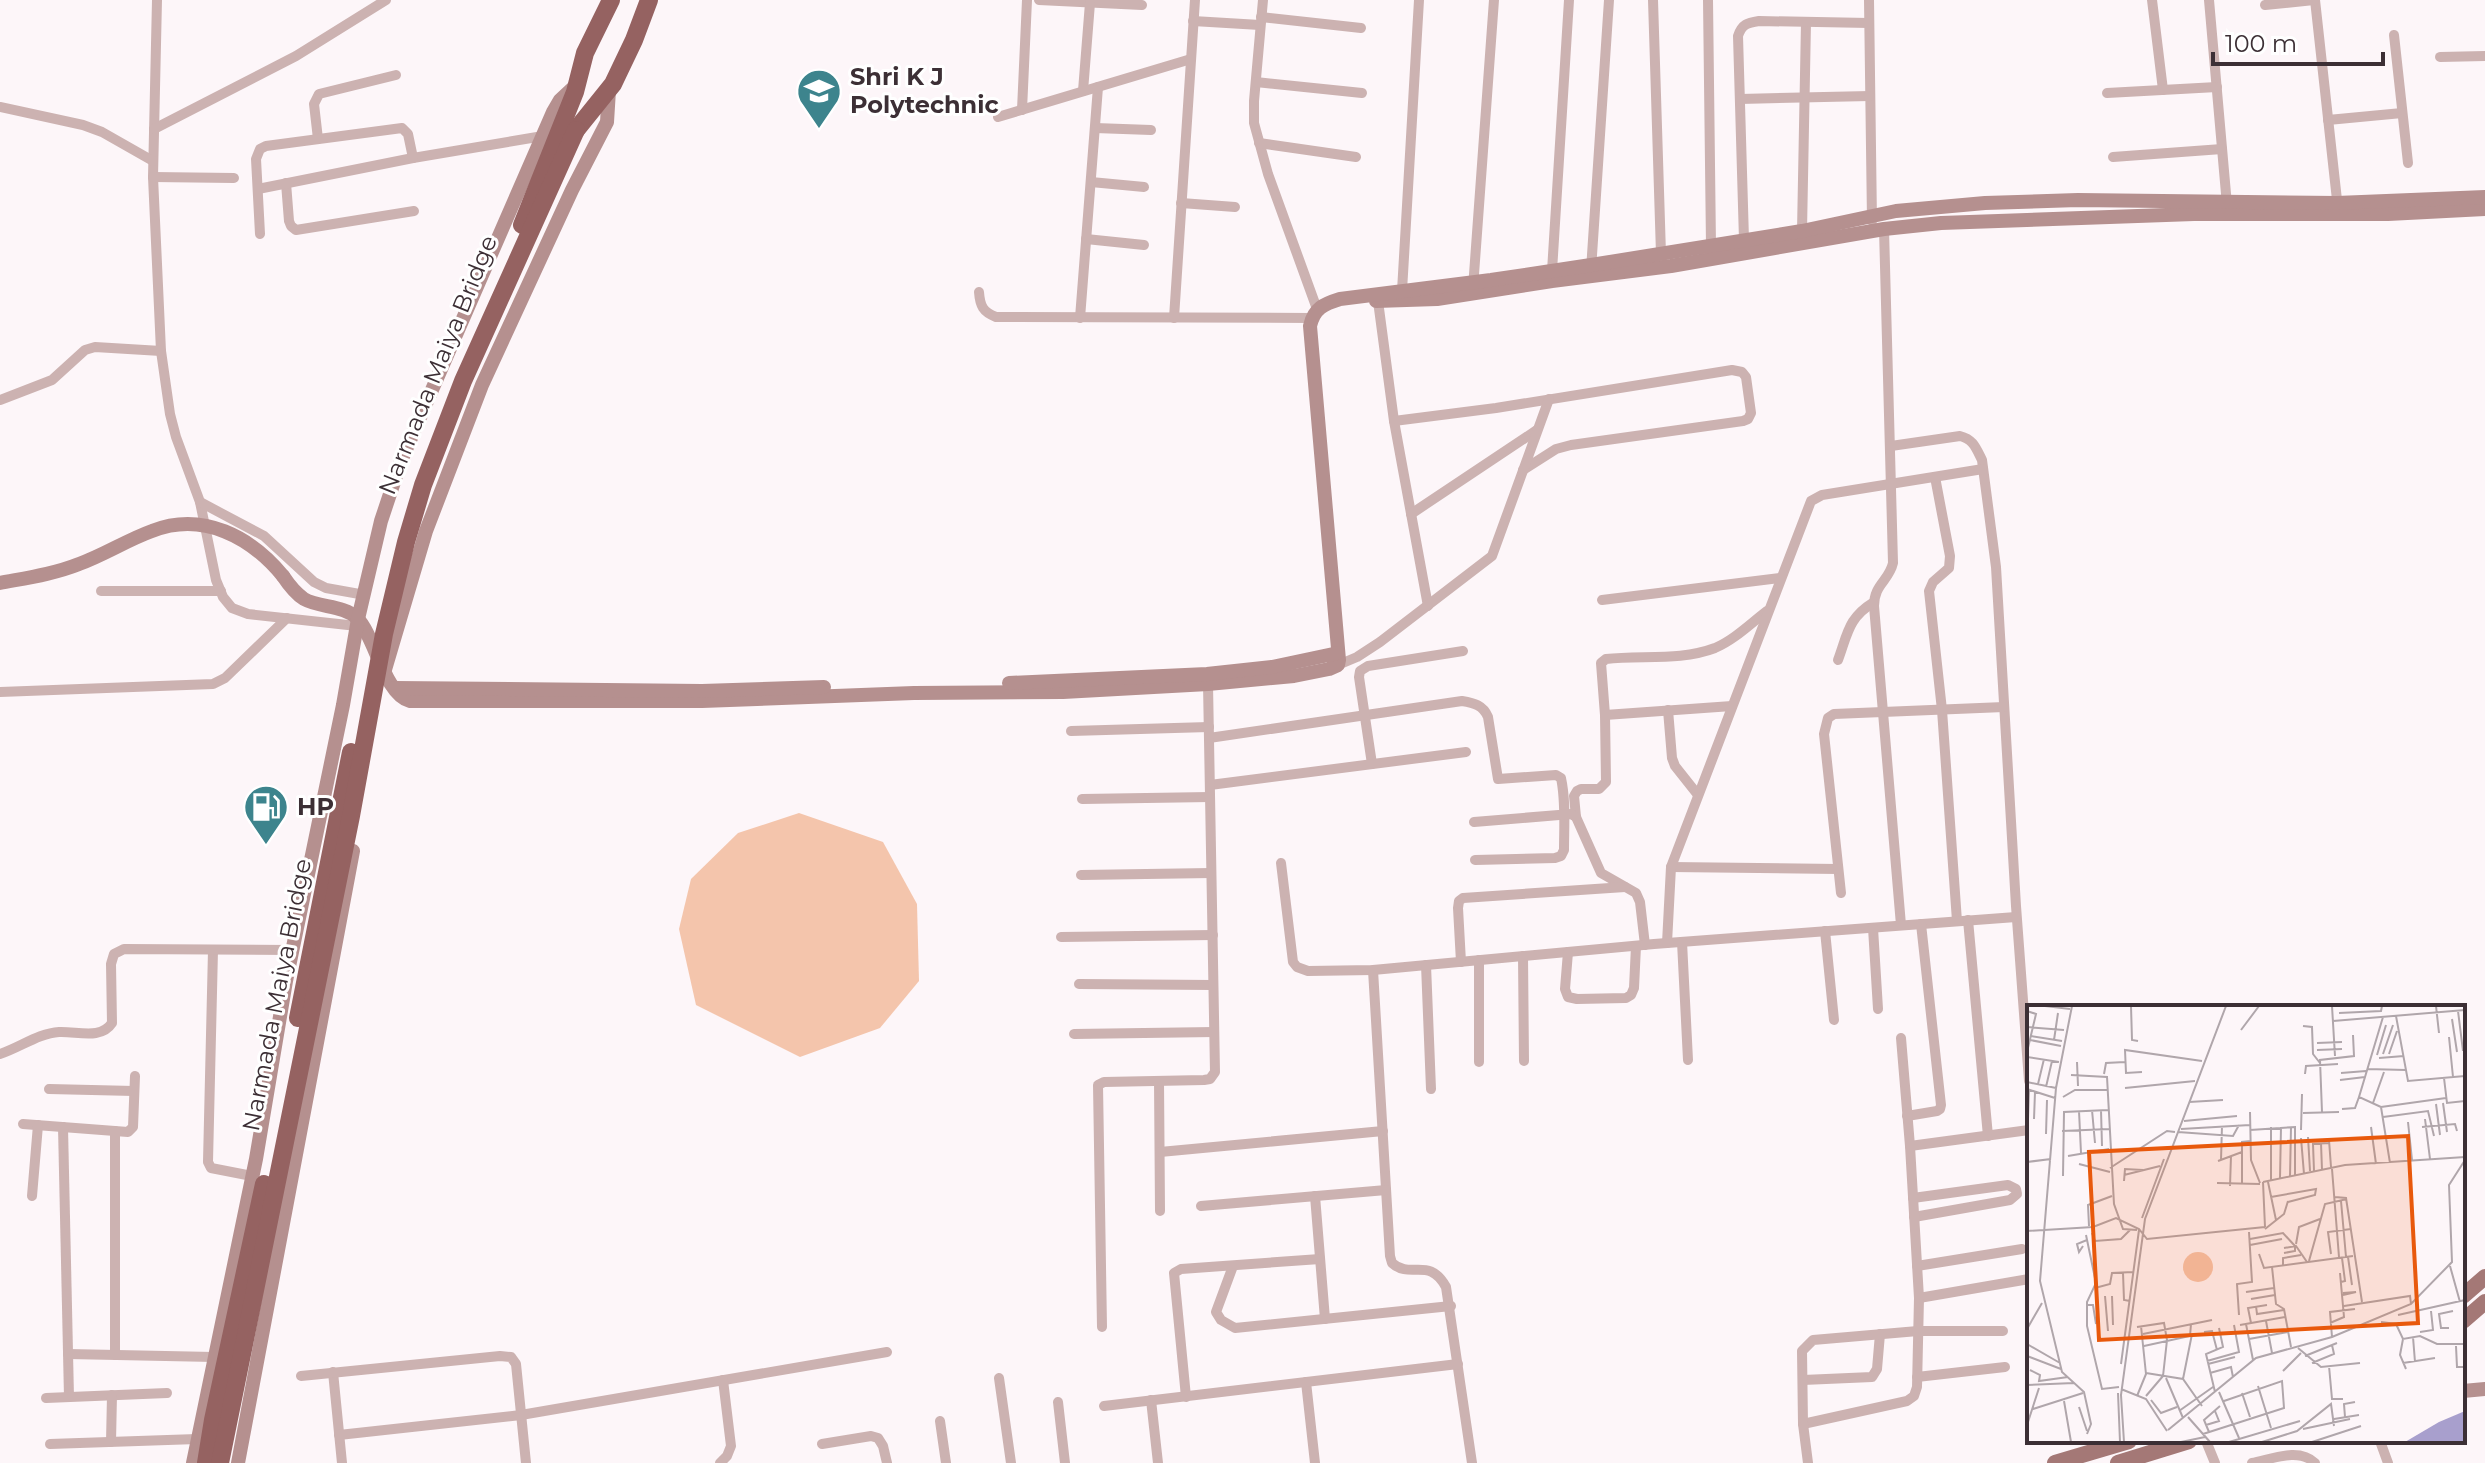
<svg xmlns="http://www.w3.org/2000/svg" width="2485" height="1463" viewBox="0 0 2485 1463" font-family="Montserrat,sans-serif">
<rect width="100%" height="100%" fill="#fdf6f9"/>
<path fill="#f4c5ac" d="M799,813L883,842L917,904L919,981L880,1028L800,1057L696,1005L679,929L691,879L738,833Z"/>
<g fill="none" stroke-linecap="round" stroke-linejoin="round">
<g stroke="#ccb2b1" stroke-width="10">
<path d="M157,0L153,177L161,351L170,414L176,437L200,502L216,580L223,597L232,608L248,614L357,626"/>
<path d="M1039,0L1142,5"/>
<path d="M1263,0L1254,101V123L1268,174L1317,309"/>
<path d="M1653,0L1661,254"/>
<path d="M1708,0L1711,246"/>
<path d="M1869,0L1872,221"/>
<path d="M2152,0L2163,90"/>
<path d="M2209,0L2227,205"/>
<path d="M2315,0L2338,209"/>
<path d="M2265,5L2314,0"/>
<path d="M1261,17L1361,28"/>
<path d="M1193,21L1260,25"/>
<path d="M2394,35L2408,163"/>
<path d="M2440,57L2485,56"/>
<path d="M1256,82L1362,93"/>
<path d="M1083,91L1090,3"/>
<path d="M2107,93L2217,87"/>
<path d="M1740,99L1870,96"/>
<path d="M0,107L83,125L102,132L153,161"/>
<path d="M1022,110L1027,0"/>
<path d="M998,117L1191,59"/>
<path d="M2328,120L2402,113"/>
<path d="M1095,128L1151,130"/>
<path d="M154,129L296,56L386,0"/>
<path d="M318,139L314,104L319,94L396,75"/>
<path d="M1259,143L1356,157"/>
<path d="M2113,157L2222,149"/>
<path d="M153,177L234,178"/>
<path d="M1091,182L1144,187"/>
<path d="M286,183L289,221L291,226L296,230L414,211"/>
<path d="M258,189L413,158L543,136"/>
<path d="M1181,203L1235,207"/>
<path d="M1884,229L1893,563C1889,581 1874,584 1874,606L1901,925"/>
<path d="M1802,231L1806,22"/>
<path d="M260,234L256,159L260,149L266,146L402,128L408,134L413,158"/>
<path d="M1086,239L1144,245"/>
<path d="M1744,240L1738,36C1742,24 1747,23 1759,21L1869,23"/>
<path d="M1591,270L1609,0"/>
<path d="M1552,271L1569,0"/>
<path d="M1473,288L1494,0"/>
<path d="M1402,291L1419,0"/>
<path d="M979,292C980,306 983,312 996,317L1312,318"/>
<path d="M1378,301L1394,421L1428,606"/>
<path d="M1080,318L1098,87"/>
<path d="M1174,318L1195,0"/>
<path d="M0,400L52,380L85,350L95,347L161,351"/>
<path d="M1394,421L1496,408L1732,370L1742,372L1746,377L1751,413L1748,419L1743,421L1571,445L1556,449L1523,470"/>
<path d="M1891,446L1960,436C1973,439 1976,448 1982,460L1996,567L2016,906L2029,1081"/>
<path d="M1935,477L1950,556L1949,568L1933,582L1929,591L1942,710L1957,921"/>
<path d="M200,502L264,536L314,582L326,588L365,595"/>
<path d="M1411,514L1537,430"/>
<path d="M101,591H221"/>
<path d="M1602,600L1780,578"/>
<path d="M1838,660C1848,633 1848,618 1874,602"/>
<path d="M1338,665L1357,657L1380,642L1492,556L1549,399"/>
<path d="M0,692L213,684L225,678L287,618"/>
<path d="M1668,710L1672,758L1675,766L1698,795"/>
<path d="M1605,715L1732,706"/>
<path d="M1071,731L1209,727"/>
<path d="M1209,738L1462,701C1474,703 1483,705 1488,717L1498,779L1556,775L1561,778C1566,801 1564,827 1564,850L1561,856L1555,858L1475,860"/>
<path d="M1372,764L1359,677L1360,671L1368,666L1463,651"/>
<path d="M1210,785L1466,752"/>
<path d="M1082,799L1210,797"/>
<path d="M1576,817L1574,796L1577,791L1581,789H1599L1606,782L1605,715L1601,663L1606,659C1642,655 1681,661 1715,648C1734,640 1750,624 1767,611"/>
<path d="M1474,822L1571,814L1576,817L1601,873L1636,893L1640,902L1645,945"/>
<path d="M1281,863L1293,962L1297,967L1308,971L1373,970L1654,944L2016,917"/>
<path d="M1671,867L1838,869"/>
<path d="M1081,875L1211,873"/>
<path d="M1841,893L1824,734L1828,718L1834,714L2004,707"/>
<path d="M1968,920L1988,1136"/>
<path d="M1873,928L1878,1009"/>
<path d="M1825,931L1834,1020"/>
<path d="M1061,937L1213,935"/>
<path d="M1682,942L1688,1060"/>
<path d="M1667,943L1671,867L1811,501L1822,495L1983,469"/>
<path d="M213,950L208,1162L211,1168L252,1176"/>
<path d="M1568,952L1565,989L1568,997L1577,999L1626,998L1631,995L1634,988L1636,946"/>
<path d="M1523,956L1524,1061"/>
<path d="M1461,962L1458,908L1459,901L1463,898L1625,887"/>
<path d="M1426,965L1431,1089"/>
<path d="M1373,970L1390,1256L1392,1263C1411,1280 1429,1256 1446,1287L1472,1463"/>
<path d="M1079,984L1213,985"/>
<path d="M1074,1034L1214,1032"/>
<path d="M0,1054C19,1048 39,1033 59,1032C77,1031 101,1040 112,1023L111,964L114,954L124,949L292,950"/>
<path d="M1479,1062V960"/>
<path d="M1159,1081L1160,1211"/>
<path d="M49,1089L134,1091"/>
<path d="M1907,1116L1937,1111L1940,1109L1941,1105L1921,924"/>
<path d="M23,1124L128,1132L133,1127L135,1076"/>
<path d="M63,1127L69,1397"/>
<path d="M115,1131V1355"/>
<path d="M1910,1146L2029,1130"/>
<path d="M1160,1152L1383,1131"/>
<path d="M32,1196L38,1125"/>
<path d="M1315,1196L1325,1319"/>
<path d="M1913,1198L2008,1185L2016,1189L2017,1194L2010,1200L1914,1217"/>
<path d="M1201,1206L1386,1190"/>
<path d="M1233,1266L1216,1312L1221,1320L1235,1328L1451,1306"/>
<path d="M1917,1266L2022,1249"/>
<path d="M1919,1298L2029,1279"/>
<path d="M1102,1327L1098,1085L1104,1082L1204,1080L1210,1079L1215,1072L1208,684"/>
<path d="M68,1354L214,1357"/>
<path d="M333,1372L342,1463"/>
<path d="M301,1376L500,1356L511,1357L516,1364L526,1463"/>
<path d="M1917,1377L2005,1367"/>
<path d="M999,1378L1011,1463"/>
<path d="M1803,1380L1872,1377L1877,1369L1880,1334"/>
<path d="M1306,1382L1315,1463"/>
<path d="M1186,1397L1174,1273L1181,1269L1320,1259"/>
<path d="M46,1398L167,1393"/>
<path d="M1151,1400L1158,1463"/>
<path d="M1058,1402L1065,1463"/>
<path d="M1104,1406L1458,1364"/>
<path d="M940,1421L946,1463"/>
<path d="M1803,1424L1907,1401L1914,1396L1917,1387L1919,1298L1910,1146L1901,1038"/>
<path d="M339,1435L521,1415L887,1352"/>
<path d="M2206,1441L2215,1463"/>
<path d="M2380,1441L2388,1463"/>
<path d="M111,1442L112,1395"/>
<path d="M50,1444L197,1439"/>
<path d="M822,1444L871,1436L878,1438L883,1446L887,1463"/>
<path d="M720,1463L727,1456L731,1446L723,1380"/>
<path d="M1808,1463L1803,1424L1802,1351L1813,1340L1918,1331H2003"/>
<path d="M2252,1463C2272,1459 2299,1447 2315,1463"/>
</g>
<g stroke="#b5908f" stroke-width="14">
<path d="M1376,301L1437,299L1552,281L1671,266L1884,229L1941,223L2194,214H2388L2485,209"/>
<path d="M283,576C289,585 295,593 304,599C320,608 343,605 357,618C375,636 384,694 410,701H702L914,693L1063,692L1208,684L1294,676L1329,669L1338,665L1339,660L1310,326C1314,308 1324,304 1340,299L1491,280L1591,265L1802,231L1896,211L1985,203L2078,200L2337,203L2485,197"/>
<path d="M384,673L426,531L482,385L572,190L607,122L609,90"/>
<path d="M1009,683L1207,674L1272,667L1338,653"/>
<path d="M395,688L702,691L824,687"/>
<path d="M2463,1391L2485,1389"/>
<path d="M193,1463L256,1159L286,981L343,705L358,619L381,521L401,461L553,112L560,100L575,86"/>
<path d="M238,1463L353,851"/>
</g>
<g stroke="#a47876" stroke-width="16">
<path d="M2463,1296L2485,1277"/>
<path d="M2463,1321L2485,1302"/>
<path d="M2055,1463L2129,1441"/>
<path d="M2118,1463L2189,1441"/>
</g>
<g stroke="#956261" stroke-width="18">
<path d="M576,130L613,84L634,40L649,0"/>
<path d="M522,225L575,92L585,53L611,0"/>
</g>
<path stroke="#b5908f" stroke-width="14" d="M0,583C26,578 54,574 79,564C104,555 127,540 152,531C203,511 251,537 283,576"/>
<g stroke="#956261" stroke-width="18">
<path d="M298,1018L351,752"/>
<path d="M206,1463L213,1420L264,1184"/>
<path d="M220,1463L351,816L384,634L406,542L423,485L463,381L576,130"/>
</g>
</g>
<defs>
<g id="university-pin" transform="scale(2.3)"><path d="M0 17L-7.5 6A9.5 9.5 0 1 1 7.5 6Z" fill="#3d848d" stroke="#fff"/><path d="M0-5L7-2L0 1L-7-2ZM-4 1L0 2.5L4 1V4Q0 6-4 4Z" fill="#fff"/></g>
<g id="fuel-pin" transform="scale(2.3)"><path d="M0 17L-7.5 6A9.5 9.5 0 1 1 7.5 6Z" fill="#3d848d" stroke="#fff"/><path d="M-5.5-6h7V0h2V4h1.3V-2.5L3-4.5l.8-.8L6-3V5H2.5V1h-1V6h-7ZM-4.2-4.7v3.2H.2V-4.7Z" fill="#fff"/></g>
</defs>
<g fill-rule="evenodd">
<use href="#university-pin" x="819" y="91"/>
<use href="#fuel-pin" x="266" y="807"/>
</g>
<g text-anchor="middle" stroke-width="6" stroke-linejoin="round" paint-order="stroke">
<g font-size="24" font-weight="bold" fill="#3c2f35" stroke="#fff" text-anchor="start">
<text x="850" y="85">Shri K J<tspan x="850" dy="28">Polytechnic</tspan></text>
<text x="297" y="815">HP</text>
</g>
<g font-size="24" fill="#3c2f35" stroke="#fff">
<text transform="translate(438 365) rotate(-68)" y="8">Narmada Maiya Bridge</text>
<text transform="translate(277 995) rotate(-79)" y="8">Narmada Maiya Bridge</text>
</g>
</g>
<g transform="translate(2027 1005)">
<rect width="438" height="438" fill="#fdf6f9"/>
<path d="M156 262a15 15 0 1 1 30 0a15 15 0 1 1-30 0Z" fill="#f4c5ac"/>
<path d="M438,406V437H378L412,417Z" fill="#a89fcd"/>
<path fill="none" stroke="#b0a6ab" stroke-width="2" d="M18,1L43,4M45,1L29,83L13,276L35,367L57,387L64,419L60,429M104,1L105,35L111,36M305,1L308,51M409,1L412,28M0,6L9,9L0,47M431,6L436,46M312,8L354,6L355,1M369,11L381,76L438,71M356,12L332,92L354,102L363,158M425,14L430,47M306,16L438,5M276,21L285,22L286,49L293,58M0,22L37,25M214,25L232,1M4,31L35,36M422,32L426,72M3,35L34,41M27,35L31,8M290,38L315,37M290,45L315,44M356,49L366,20M362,49L370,26M350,50L359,20M0,52L32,57M352,53L377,51M50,57L51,81M340,64L379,65M115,67L99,68L98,45L175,56M314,68L339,66M77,69L79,58L98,57M278,69L279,61L311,59M44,70L80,72L87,199L96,224L110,225M417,73L420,98L438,96M313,75L338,72M0,77L29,83M11,79L17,54M19,82L25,56M98,83L168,76M0,84L28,93M36,92L48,85H81M162,97L196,95M346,98L357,67M416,98L420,127M409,99L413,130M354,102L419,93M315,104L328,103L332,92M65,105L68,138M74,105L75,141M52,106L54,148M223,107L224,155L233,178M295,107L293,55L327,51L326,30M276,108L312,107M356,112L401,106L407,131M1,114L2,85M7,114L8,87M398,114L403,154M157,116L210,111M381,117L385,155M344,122L349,159M395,122L428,119L430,126M154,124L223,120M223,125L268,122V170M274,125L275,89M35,126L82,124M151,127L206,131L212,120M19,129L20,95M281,132L283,166M274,133L277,169M302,135L304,162M294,138L295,165M41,151L82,144M194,155L195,121M191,156L215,147M0,157L24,154M52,159L83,167M83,163L140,126L148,127M305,164L312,252M287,166L286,139L302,138M97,170L133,161M36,171L37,107L81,105M263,172L264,122M253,173L254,122M244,175V122M97,176L98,164L116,165M236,177L318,160L438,152M236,177L238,222M241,177L249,215M190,178L233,179M215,180V137L224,136M203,181L204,151M244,192L289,184L288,190L261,197M308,192L319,193L335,297M314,196L319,252M115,213L137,154M62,221L61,200L85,191M238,224L257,209L261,196M0,226L66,222L89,213L112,224L120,234L238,222M65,228L68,236L94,234L103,225M59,230L69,278L60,297V321L75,384L92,382M223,234L256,228L268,241V246L257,248M269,239L272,222L293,214M223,240L255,234M56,241L52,247L50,239L60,235M257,243L269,241L280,257M232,249L237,263L326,251M304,249L301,227L324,224M321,252L325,280M282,256L298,199L320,194M256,261V253L274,250M423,261L433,297M245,262L249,299L257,304L264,342M96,268L97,295L103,296M314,277L318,276L315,253M68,283L83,279L85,268L106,267M219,287L247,283M316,288L329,287L316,290M78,291L81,326M85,291L86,320M224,294L248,290M59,300H66L69,319M229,301L230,309L257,305M317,301L383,291L384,299M212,310L210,279L225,277L222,227M371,310L438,295M239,316L245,348M354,317L369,319L376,334L393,331L410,339H436M224,318L221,303L240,300M303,318L317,312L313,268M219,319L226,355M213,320L258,312M110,322L137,318L140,335L136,371L119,391M422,323H414L412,309L426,306M0,324L15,298M177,327L185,326L190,345M393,327L406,325L404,306M116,329L185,315M305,332L303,307L328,304M386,332L388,357M222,334L261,327M376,334L373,350L379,364M0,339L33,358M117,341L163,331L164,319M429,341L430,362H438M271,343L294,362L333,358M0,351L34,364M278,351L310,338M180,356L212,347L207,320M285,358L307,349L305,340M376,358L408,353M94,359L112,225M181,359L208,352M302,361L305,394H316M3,365L13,370L12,376L41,372M256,366L274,348M119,368L156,374L175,401M183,368L204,362L206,372M139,373L156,413M156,374L165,329M0,380L47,378M231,381L244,423M94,384L119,394L140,426M188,387L179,349L196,342L192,323M192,387L212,433M91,388L93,437M215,388L223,412M110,391L119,369L114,321M124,395L134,408L150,402M37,396L44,437M52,402L60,426M6,404L56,388M152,406L186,382M161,412L183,437M318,412L317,399L328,397M307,414L332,410M0,420L12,383M179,420L192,416L188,406M276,424L323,414M141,425L229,353L305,332L384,299L425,257L422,180L438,155M182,427L177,415L193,401M176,429L257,403L255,376L197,396M97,437L94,390L118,214L199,1M154,437L178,432M202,437L273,416M235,437L270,426L304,399L307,421M285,437L334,421"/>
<path fill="#e8590c" fill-opacity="0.15" stroke="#e8590c" stroke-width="4" d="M381,131L391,318L72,335L62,147Z"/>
<rect width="438" height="438" fill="none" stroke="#3c2f35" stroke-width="4"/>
</g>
<path d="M2213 52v12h170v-12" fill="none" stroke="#3c2f35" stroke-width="4"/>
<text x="2225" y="52" font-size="24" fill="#3c2f35" stroke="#ffffff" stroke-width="6" paint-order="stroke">100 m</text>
</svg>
